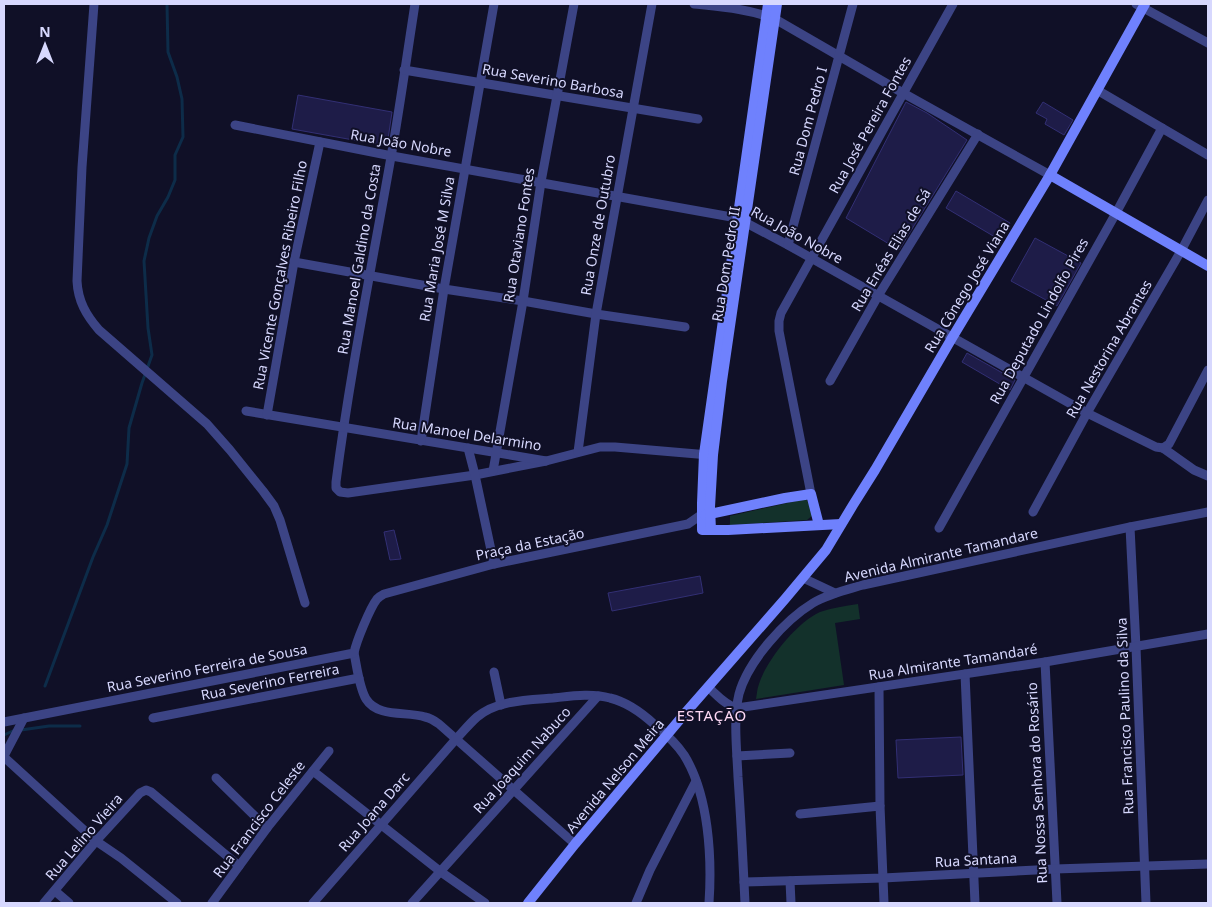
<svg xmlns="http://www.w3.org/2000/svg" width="1212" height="907" viewBox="0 0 1212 907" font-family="'Noto Sans',sans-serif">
<rect width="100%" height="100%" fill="#101027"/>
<g fill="#13312b">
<path d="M801,500H807L813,515L807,520L730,525V516Z"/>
<path d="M858,604L860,619L835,623L844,685L756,699C757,694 757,689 759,684C766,661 797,622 820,612C832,608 845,606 858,604Z"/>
</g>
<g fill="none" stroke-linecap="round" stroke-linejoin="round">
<g stroke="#0d2c49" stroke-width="3">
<path d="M45,686L93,557L107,525L127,464L129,428L142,383L152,355L148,328L144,261L149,238L157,216L168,197L175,180V155L183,137L182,99L177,77L168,52L167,4"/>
<path d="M21,730L49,726H80"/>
<path d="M4,735L15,730"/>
</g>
</g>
<g fill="#1e1c48" stroke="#322f74">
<path d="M298,95L392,112L387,146L292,129Z"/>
<path d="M906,102L927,113L967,140L899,250L846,218Z"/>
<path d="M1043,102L1073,120L1064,135L1045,124L1047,119L1036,113Z"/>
<path d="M956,191L1010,223L1000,240L946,208Z"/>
<path d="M1035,238L1081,263L1057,306L1011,281Z"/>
<path d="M967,353L1015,380L1010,390L962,362Z"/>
<path d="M394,530L401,559L390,560L384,532Z"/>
<path d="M700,576L703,593L612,611L608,593Z"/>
<path d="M961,737L963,775L898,778L896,740Z"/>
</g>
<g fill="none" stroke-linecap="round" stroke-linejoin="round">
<g stroke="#3c4485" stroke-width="9">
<path d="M94,4L82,167L77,281C78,301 86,315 99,330L207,424L230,450L263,491L274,506L280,520L305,603"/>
<path d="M415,4C407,55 400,106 391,157C372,265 350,373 336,482V488L340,492L348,493L475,475L546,461"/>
<path d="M694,4C722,7 749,9 775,19L903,93L1050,175"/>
<path d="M1136,4L1208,43"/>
<path d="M404,70L698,119"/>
<path d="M1097,90L1208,155"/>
<path d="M235,125L392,156L737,218L788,245L1087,413L1156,447L1163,448"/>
<path d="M788,245L853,4"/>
<path d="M294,262L444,289L523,301L596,314L685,327"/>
<path d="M830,381L878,296L978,134"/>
<path d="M246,411L546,461L600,447H615L709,455"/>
<path d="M267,415L294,262L320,142"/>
<path d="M421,441L444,289L494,4"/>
<path d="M468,448L475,475L494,564"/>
<path d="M1163,448L1169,444L1208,370"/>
<path d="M1163,448L1194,470L1208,476"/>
<path d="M578,452L596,314L652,4"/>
<path d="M493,471L523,301L541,182L574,4"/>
<path d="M811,494L779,331V321L781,313L953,4"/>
<path d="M1033,512L1087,413L1181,251L1208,200"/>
<path d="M1130,527L1136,647L1146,903"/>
<path d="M939,528L1116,213L1162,128"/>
<path d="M803,578L835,593"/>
<path d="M354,653C357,667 359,687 366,699C378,718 407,711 425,717C430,718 435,721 439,724L575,844"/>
<path d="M1045,662L1057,903"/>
<path d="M494,672L501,705"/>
<path d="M965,674L975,903"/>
<path d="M708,687C716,694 726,706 737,708L1045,662L1208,634"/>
<path d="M879,687L880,806L884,903"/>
<path d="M153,718L359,678"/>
<path d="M4,722L354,653C356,642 370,608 377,599C380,596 380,596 384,594L494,564L688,524L701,515"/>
<path d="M4,756L24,718"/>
<path d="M737,756L790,753"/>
<path d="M4,757L96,841L121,858L177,903"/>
<path d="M313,771L441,872L485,903"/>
<path d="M216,778L267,828"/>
<path d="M800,814L880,806"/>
<path d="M790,881L791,903"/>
<path d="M744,882L883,878L1055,869L1208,864"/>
<path d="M55,891L69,903"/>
<path d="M44,903L96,841L140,793L146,790L151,792L239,866"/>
<path d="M212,903L267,828L329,751"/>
<path d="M313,903L456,739C463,732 469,724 477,717C497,700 528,700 553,698C572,696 592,693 610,698C627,702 642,713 655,725C666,734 676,743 684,755C709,795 712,858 709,903"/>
<path d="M412,903L598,696"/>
<path d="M636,903L650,870L696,781"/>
<path d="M745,903C743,861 741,819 738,777C737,752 733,718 739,694C748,661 785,620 813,603C828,594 846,590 863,585L1130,527L1208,512"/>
</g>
<g stroke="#6f81fd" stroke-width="10">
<path d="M768,4L704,454L702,503V530H728L841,524"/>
<path d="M1050,175L1208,266"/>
<path d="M705,515L785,498L811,494L819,525"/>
<path d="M711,530L710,507L713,455L722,381L777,4"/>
<path d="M528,903L575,844L687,711L785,599L826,550L853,505L875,470L952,338L1050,175L1145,4"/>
</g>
</g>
<g text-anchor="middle" stroke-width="4" stroke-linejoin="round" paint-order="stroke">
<g font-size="14" fill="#d7d8fe" stroke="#101027">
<text transform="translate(553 81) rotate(10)" y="5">Rua Severino Barbosa</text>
<text transform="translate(808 121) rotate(-75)" y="5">Rua Dom Pedro I</text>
<text transform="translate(870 125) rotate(-61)" y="5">Rua José Pereira Fontes</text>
<text transform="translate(401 143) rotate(10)" y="5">Rua João Nobre</text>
<text transform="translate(598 225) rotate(-80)" y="5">Rua Onze de Outubro</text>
<text transform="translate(519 235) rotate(-81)" y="5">Rua Otaviano Fontes</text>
<text transform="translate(797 235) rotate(29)" y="5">Rua João Nobre</text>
<text transform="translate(437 249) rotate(-80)" y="5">Rua Maria José M Silva</text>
<text transform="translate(891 250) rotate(-59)" y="5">Rua Enéas Elias de Sá</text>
<text transform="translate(359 259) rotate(-80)" y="5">Rua Manoel Galdino da Costa</text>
<text transform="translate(726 264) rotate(-81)" y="5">Rua Dom Pedro II</text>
<text transform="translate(280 275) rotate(-79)" y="5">Rua Vicente Gonçalves Ribeiro Filho</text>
<text transform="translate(967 287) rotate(-59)" y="5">Rua Cônego José Viana</text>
<text transform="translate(1039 321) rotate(-61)" y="5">Rua Deputado Lindolfo Pires</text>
<text transform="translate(1109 349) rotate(-60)" y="5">Rua Nestorina Abrantes</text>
<text transform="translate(467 434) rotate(9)" y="5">Rua Manoel Delarmino</text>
<text transform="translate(530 544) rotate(-12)" y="5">Praça da Estação</text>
<text transform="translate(941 555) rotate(-13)" y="5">Avenida Almirante Tamandare</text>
<text transform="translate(953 662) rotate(-9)" y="5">Rua Almirante Tamandaré</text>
<text transform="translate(207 668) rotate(-11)" y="5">Rua Severino Ferreira de Sousa</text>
<text transform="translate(270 682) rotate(-11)" y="5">Rua Severino Ferreira</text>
<text transform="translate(1125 716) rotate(-92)" y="5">Rua Francisco Paulino da Silva</text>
<text transform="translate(522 760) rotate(-48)" y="5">Rua Joaquim Nabuco</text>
<text transform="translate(615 776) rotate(-50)" y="5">Avenida Nelson Meira</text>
<text transform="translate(1037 783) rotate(-93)" y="5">Rua Nossa Senhora do Rosário</text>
<text transform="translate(374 812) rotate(-49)" y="5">Rua Joana Darc</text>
<text transform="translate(259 819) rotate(-53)" y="5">Rua Francisco Celeste</text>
<text transform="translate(84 837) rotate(-49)" y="5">Rua Lelino Vieira</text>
<text transform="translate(976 860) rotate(-3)" y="5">Rua Santana</text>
</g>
<g font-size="15" letter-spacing="1" fill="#fed9f6" stroke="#101027">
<text x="712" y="721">ESTAÇÃO</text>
</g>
</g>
<rect width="1212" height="907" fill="none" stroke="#d7d8fe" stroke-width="10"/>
<g transform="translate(45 45)" stroke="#101027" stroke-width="4" paint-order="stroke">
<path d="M0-4L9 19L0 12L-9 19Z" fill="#d7d8fe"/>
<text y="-8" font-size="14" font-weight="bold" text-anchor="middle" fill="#d7d8fe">N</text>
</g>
</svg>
